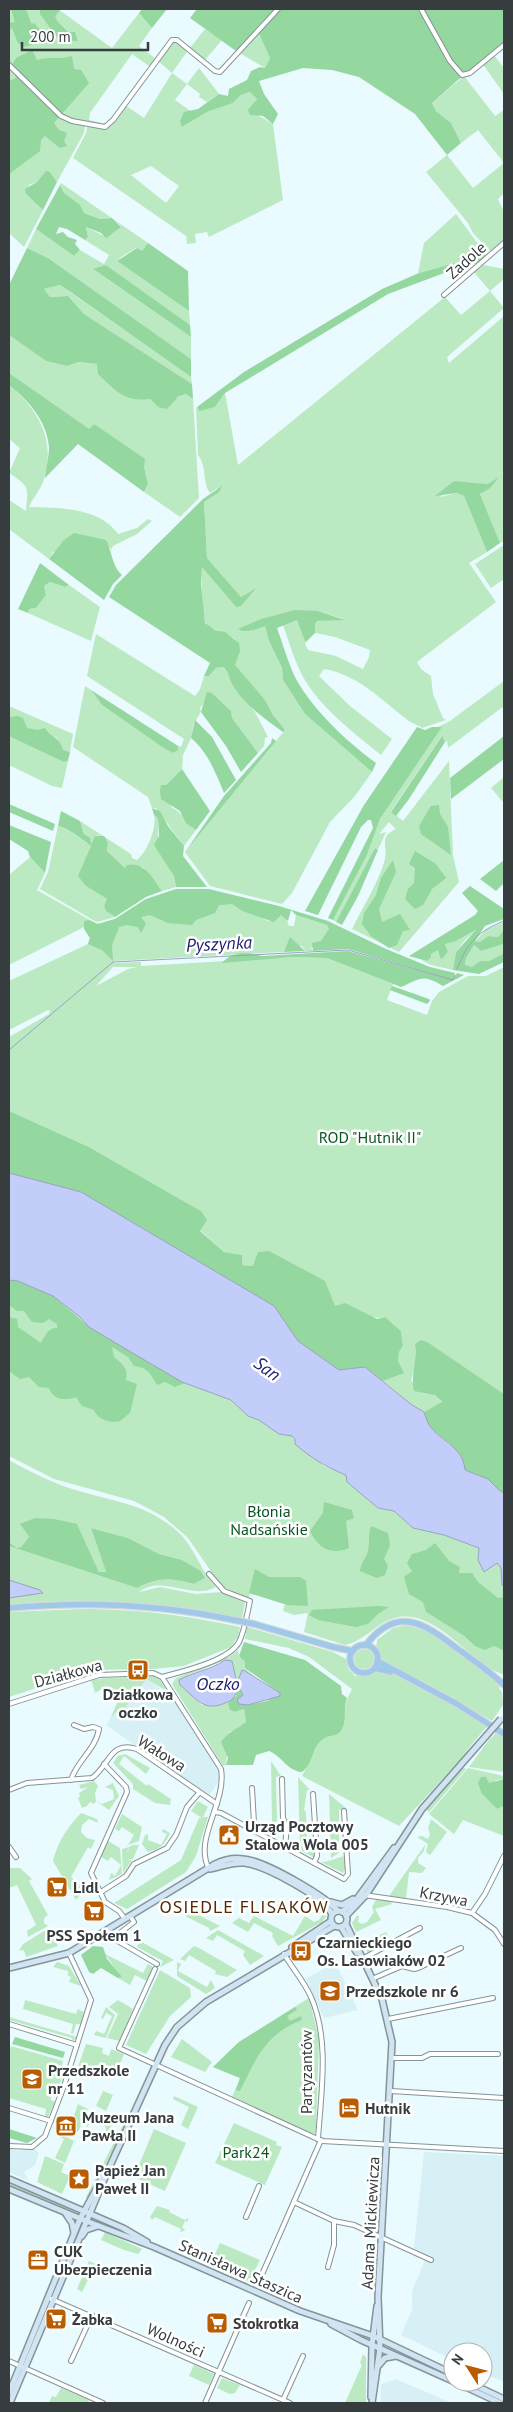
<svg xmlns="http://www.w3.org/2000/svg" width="513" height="2412" viewBox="0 0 513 2412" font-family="'PT Sans',sans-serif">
<rect width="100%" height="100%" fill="#eafbff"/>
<g fill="#d6f0f6">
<path d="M148,1680L172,1697L215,1763L219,1772V1781L209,1796L106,1725L113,1715L118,1713L145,1681Z"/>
<path d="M335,1962L358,2010L324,2018L306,1979Z"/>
<path d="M33,2148L39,2153L35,2165L24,2172L29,2181L9,2172V2149L20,2151Z"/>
<path d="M424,2152L504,2156V2382L483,2373V2352H453V2360L401,2335L412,2310V2291L427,2256L414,2248Z"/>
<path d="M396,2379L452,2403H380L381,2384Z"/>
</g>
<g fill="#bbe9c1" fill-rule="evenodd">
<path d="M9,9H58L112,48L139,13L152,28L139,46L156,59L149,66L132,54L90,113L89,120L105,124L110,121L122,103L144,118L172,73L158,61L172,42L176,41L188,50L172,73L187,84L199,68L219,94L207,102L199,97L200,94L187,84L175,100L192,112L182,127L207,112L233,103L241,95L251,92L257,99L249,110L273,124L283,200L209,237L207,232L195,234L196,243L187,244L186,233V236L73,158L86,133L88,123L61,117L85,125L84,133L57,182L50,172L37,182L29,185L26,194L43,210L24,247L9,233ZM151,166L179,186L166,203L131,175Z"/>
<path d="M205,29L222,40L205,60L190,48Z"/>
<path d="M258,30L270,58L265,68L238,52Z"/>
<path d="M493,54L504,68V94L482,63Z"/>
<path d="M464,76L495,116L504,110V193L498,199L504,212V240L490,251L473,233L468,223L426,172L447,155L473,188L504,163L478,130L461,143L451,123L436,111L432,103Z"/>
<path d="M61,183L148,243L142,251L136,248L121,257L117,261L189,311L190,325L106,265L94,270L191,337V359L48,258L27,248L36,229L74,256L80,250L104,264L109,255L85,240L88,237L86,227L106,237L121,226L112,218L100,219L84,213L79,205L64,193L60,185Z"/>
<path d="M456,214L484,252L475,257L418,273L424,243Z"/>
<path d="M484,265L504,269V279L490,291L504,308L447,357L449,363L504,316V471L502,474H504V541L500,543L480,494L488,484L454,481L440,497L457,493L464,496L487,552L469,563L496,602L417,662L421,669L431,676L433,694L443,718L446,720L422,728C418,725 412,723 409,721C381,700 359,675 324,669L319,676L350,706L392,739L381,755C353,732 320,708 302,675C294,659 289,642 283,625L297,620L307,641L305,644L308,650L336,656L363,669L369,657L370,650L335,637L315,633V624L317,621L344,619L318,611L306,612L239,629L250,631L265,625L269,641L282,668L283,680L305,714L372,772L355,796L330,822L292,893L282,904L210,886L185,852L285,730L273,715L265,700L239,672L235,665V639C231,637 229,635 225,633C219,629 213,631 207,625C202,620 201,576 202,566L236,607L254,589L241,597L207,558L204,502L219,487L210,493C202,482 207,466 198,455L196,407L199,410L215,407L225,393L238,465L445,297L461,315L490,291L474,272Z"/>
<path d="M60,285L191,377L192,384L84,314L68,296L50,297L44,289Z"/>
<path d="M9,335L46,361L67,366L79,362L98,364L150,399L158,407L186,394L193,399L199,498L180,517L144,492L148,484L144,467L94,424L89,430L9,373Z"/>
<path d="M9,385C37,408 55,438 45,476C43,487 33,497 29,507C59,508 99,507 118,534L137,528L148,519L152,521L137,534L113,546L111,550L105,540L53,552L49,559L9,529V500L26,511C28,486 30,487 9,473L20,448L9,439Z"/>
<path d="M504,545V579L491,588L475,564Z"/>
<path d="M50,582L65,587L69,585L100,607L91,641L28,613L29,609L36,608L46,595L44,586Z"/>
<path d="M96,634L195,696L200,689L204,676H209L216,668L223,667L230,676L234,687L255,712L268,737L265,738L264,746L258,753L232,718L231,711L212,693L200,708L201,712L193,725L192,736L183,755L182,769L166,785L172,808C183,812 186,823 196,830L184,846L156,808H152L148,797L73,747L85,686L91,690L102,705L173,753L177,751L175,744L181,747L184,739L87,676Z"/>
<path d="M504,681V706L448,748L447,741L445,742L441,737L391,811L403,821L449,761L453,855L459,882L399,952L352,929C362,908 379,882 385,859C388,846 378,837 396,829L389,822L379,834L386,832L378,850L375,848L336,922L333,920L367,855L380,819L442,727H438L450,721ZM428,814L446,827L451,854L419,826Z"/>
<path d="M9,706L73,734L70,752L63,750L57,738L27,728L9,717Z"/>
<path d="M9,736L16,737L64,762L68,761L62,788L52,786L9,765Z"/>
<path d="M504,777V800L502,801L491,788Z"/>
<path d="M154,815L158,818V849L174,876L176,887L162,891L143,867L125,868L107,851L108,843L98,835L95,837L86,859V886L107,899L104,906L106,911L115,917L97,922L93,920L40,889L48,872L58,826C64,827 83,839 88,844L80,821L131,854L132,858L137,860C147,852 157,828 154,815Z"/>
<path d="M30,857L45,873L37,890L97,924L115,919L146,899L225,896L242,911L257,915L268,921L281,915L286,918L289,926H294L296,915L327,925L330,929L321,941L311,948L313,951H305L302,946L288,947L284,952L113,961L114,963L141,962V966L292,957L327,958L393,984L387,1000L427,1015L432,1001L439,992L468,976H486L504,967V1394L429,1343L415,1344L416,1361L411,1381L435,1395L442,1403L424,1412L412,1405L383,1381L403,1373L398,1361L399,1352L403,1346L401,1331L385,1317C358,1324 281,1279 253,1266L242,1265V1255L224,1252L200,1230L201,1211L89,1147L9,1111V1037L49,1014L50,1011L48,1010L9,1030V981L88,944L90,938L84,927L9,965V875ZM113,967H137L128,969L96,986Z"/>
<path d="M504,922V930L498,937L488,936L480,942L475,941L487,929Z"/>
<path d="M477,930L465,940L456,952L453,970L431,965L421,960L427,961L431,954L439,949L441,960L448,952L445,944L456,941Z"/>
<path d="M504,944V954L489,961H480L472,967L465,966L466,958L474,945L481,951Z"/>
<path d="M9,1280L18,1281L53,1296L80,1317L89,1327L182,1382L231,1400L248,1416L259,1420L279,1434L292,1436L324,1466L346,1475L347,1482L378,1508L394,1511L413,1528L444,1535L479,1548L484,1572L497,1563L501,1568L504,1597L498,1599L490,1592L426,1612L464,1636L475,1646H494L504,1651V1675C470,1664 439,1611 399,1617C378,1620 366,1641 345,1645L304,1632L308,1613L294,1615L283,1611L285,1604L250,1593L249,1598L221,1586L188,1538L164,1517L134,1501L54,1479L9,1456Z"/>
<path d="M9,1460C31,1472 54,1484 79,1491C116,1502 146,1504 177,1531C195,1547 200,1570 216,1587C191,1601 163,1574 139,1592L160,1587L196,1594L221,1592L245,1603L242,1618C165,1606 87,1594 9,1605V1546L137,1588C160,1577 169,1578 194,1584L205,1578L201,1571L182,1560L159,1554L128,1538L91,1528L106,1572H99L77,1524H20L29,1537L21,1547L17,1548L9,1542Z"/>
<path d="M81,1609C139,1609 184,1615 240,1627L238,1636L231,1647L184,1666L153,1669L92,1670L9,1697V1612Z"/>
<path d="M407,1625L429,1632L501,1685L499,1688L502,1692L503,1705L492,1721L430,1685L383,1663L376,1649L377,1640L393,1628Z"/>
<path d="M247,1627L333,1652L346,1659L348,1669L355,1676C363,1676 369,1669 376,1670C407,1672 460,1708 489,1724L462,1756L483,1735L482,1737L399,1826L302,1776L318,1744L323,1738L342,1729L346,1702L352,1689L309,1657L289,1648L245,1639Z"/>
<circle cx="364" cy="1659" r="10"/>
<path d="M238,1650L239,1656L245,1662V1668L254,1676L245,1671L237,1683L232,1661C223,1658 201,1672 189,1674L181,1686L202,1705L229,1701L230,1710L235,1712L244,1709L246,1722L236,1731L229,1732L226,1765L223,1766L172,1684L176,1678L229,1657Z"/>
<path d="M154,1676L160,1680L167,1691L148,1680L145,1681L121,1713H115L110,1719L122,1692L103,1688L95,1693L91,1679Z"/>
<path d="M496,1733L504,1739V1772L469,1767L488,1741Z"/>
<path d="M125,1754L150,1768L146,1774L124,1756L119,1764L147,1786L148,1784L171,1799L170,1805L155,1803L133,1789V1784L113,1763L118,1756Z"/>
<path d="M271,1761L281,1776L276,1777L277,1821L272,1826Z"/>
<path d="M462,1767L466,1769L429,1812L426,1810Z"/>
<path d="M468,1768L504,1776V1779L496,1780L482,1794L497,1809L504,1806V1836L463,1820L454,1834L429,1814Z"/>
<path d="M298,1777L310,1790H307L304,1810L306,1812L307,1840L316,1839L315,1858L292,1846L300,1845Z"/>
<path d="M94,1781L98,1786L95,1793L96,1801L102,1804L114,1799L113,1790L105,1787L113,1783L119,1796L109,1810L96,1801L94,1804L90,1802L87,1806L82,1808L78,1798L80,1796L79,1793L88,1787L81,1789L79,1785Z"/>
<path d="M329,1794L347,1809L339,1810V1853L331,1858Z"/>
<path d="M198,1801L208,1807L203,1817H208L196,1856L186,1872L127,1909L114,1903L181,1860L199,1818H202L191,1811Z"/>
<path d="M81,1813L97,1819L98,1823L89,1819L82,1825L81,1832L87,1838L95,1840L91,1849L88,1847L71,1877L84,1890L76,1900L53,1861C58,1841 67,1828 81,1813Z"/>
<path d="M122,1814L142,1827L139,1841L128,1845L134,1835L122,1827L119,1831L115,1829Z"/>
<path d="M431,1819L447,1832L430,1855L426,1852L428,1844L417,1837L422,1836L428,1839L430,1834L428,1828Z"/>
<path d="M163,1829L170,1833C165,1845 160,1849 148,1852L142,1844L145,1835L148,1834V1840L161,1845L167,1834L162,1832Z"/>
<path d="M108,1841L120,1848L122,1874L109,1880L111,1873L115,1876L121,1865L111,1857L108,1861L100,1856Z"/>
<path d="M134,1845H139L133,1859H126L132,1860L123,1873L122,1849L129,1847L125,1856L130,1846Z"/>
<path d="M425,1845L424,1851L418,1858V1863L426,1868L422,1873L409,1872L406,1898L389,1896Z"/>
<path d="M346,1856V1868L343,1873L321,1862C331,1862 337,1857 346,1856Z"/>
<path d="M9,1868H20L32,1879L29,1881L48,1915L44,1918V1923L48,1926L28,1937L27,1931L36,1925L17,1885L9,1888Z"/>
<path d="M376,1900L390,1901L392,1904L375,1909L381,1920L356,1932L352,1923L357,1915L359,1917L358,1922L362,1924L367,1922L374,1912L372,1907Z"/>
<path d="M189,1910L220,1926L210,1931L209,1928L185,1916Z"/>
<path d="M324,1912L326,1917L322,1922L278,1946L272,1936L273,1933L254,1923L248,1932L232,1923L239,1918L249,1923L254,1916L293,1936L305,1916L314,1922L319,1920Z"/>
<path d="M49,1928L58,1946L26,1957L24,1950L19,1951L23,1944Z"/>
<path d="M218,1930L264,1956L250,1965L243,1955L245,1951L217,1935L213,1941L206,1938Z"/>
<path d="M386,1932L388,1936L382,1944L368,1953L363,1943Z"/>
<path d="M140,1941L174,1960L160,1967L163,1961L137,1947Z"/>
<path d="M194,1946L199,1948L237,1970L227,1977L215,1974L216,1971L189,1955L185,1961L180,1959Z"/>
<path d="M105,1954L143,1973L148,1964L153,1967L147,1981L135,1975L130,1985L118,1978L121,1977Z"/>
<path d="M57,1962L69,1966L81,1986L69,1982L71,1977L68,1976V1971L53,1967Z"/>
<path d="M177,1962L181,1964L178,1971L207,1987L211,1980L215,1988L206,1994L177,1976Z"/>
<path d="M160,1970L190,1988L191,1997L170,2016L146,2054L126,2045Z"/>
<path d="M309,1998L319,2039L316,2128L315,2133L312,2134L232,2097L240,2078L213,2067L239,2042Z"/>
<path d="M25,2000L76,2014L78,2009L84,2012L81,2024H76L73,2034L71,2033L73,2024L23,2009Z"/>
<path d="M118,2000L133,2009L120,2041L107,2038L118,2014L109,2007Z"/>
<path d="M106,2007L115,2015L106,2038L94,2035L96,2031L104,2034L112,2016L106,2013L103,2019L101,2018Z"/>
<path d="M9,2017L77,2037L73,2041L72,2038L9,2020Z"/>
<path d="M182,2039L212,2062L205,2072L171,2057Z"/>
<path d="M86,2044L103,2048L102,2053L109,2056L111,2049L124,2054L117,2072L98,2065L94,2072L83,2069L80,2075L76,2073Z"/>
<path d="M11,2046L63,2061L62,2065L67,2069L64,2070L57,2095L51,2096V2100L55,2102L48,2117H45L46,2109L9,2098V2054Z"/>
<path d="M103,2091L113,2095L106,2111L96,2106Z"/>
<path d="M174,2096L198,2107L188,2129L181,2125L189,2107L173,2099Z"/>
<path d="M78,2104L88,2109L78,2132L70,2127Z"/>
<path d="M93,2111L102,2114L100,2120L104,2115L114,2120L105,2138L106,2128L100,2121H92L85,2129Z"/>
<path d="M124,2123L127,2124L87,2199L86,2197Z"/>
<path d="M234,2123L277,2142L276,2145L282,2147L265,2185L215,2163Z"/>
<path d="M154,2129L186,2143L165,2191L134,2177Z"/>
<path d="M64,2136L74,2141L65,2163L55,2158L64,2139L61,2137Z"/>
<path d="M45,2156L64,2164L61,2172L70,2176L62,2194L37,2182Z"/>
<path d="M9,2182L70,2208L69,2210L9,2186Z"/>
<path d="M157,2206L170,2210L169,2212L185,2220L188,2218V2222L185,2221L182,2228L185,2229L184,2231L180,2232L181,2229L155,2217L152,2220L150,2217Z"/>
<path d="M105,2232L142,2249L138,2254L124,2250L101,2240Z"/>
<path d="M220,2243L260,2260L249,2282L210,2265Z"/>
<path d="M89,2261L96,2264L82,2292L77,2289Z"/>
<path d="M363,2354L366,2357V2403H345L362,2365L360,2363Z"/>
<path d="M194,2365L214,2374L209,2385L189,2376Z"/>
<path d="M222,2378L240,2385L235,2393L230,2394L217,2388Z"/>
<path d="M61,2388L89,2400L88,2403H49L52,2396L56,2397Z"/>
</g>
<g fill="#94d79f">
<path d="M11,9H26L31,23L35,24L40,30C37,40 35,45 25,47L18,43L12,28L9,30V23L15,22Z"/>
<path d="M40,9L60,10L55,16L57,21L68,32H75L78,41L59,40L40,14Z"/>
<path d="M142,9H167L152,28L139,13Z"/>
<path d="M197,9H504V46L458,80L432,103L436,111L451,123L461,143L447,155L415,114L359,77L332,70L303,68L259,81L264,94L278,114L273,124L263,116L250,115L248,110L257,99L250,92L241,95L233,103L207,112L182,127L180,121L184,112L198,109L219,94L228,96L229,89L247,80L251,71L260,67L265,68L270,58L257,29L236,51L190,18Z"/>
<path d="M32,50L37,60C51,56 60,60 72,56L74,69L81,70L89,83L54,123L59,130L67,133L64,141L67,146L60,148L45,136L41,140L40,151L9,174V81L16,78L12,65L16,58Z"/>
<path d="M46,171L50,172L57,182L43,210L26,194L25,189L37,182Z"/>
<path d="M60,185L64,193L80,205L84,213L100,219L112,218L121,227L106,238L101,233L86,227L88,237L85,240L67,229L59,227L56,234L63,232L68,237L77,240L75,244L80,250L74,256L36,229Z"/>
<path d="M148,243L188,271L189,311L117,261L137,248L142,251Z"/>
<path d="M27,248L48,258L191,359V377L72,293L60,285L44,289L50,297L68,296L84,314L192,384L193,399L186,394L178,397L167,409L158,407L150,399C124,402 116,391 98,374L97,364L79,362L67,366L46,361L9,335V285Z"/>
<path d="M480,252H484L486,256L480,263L463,266L388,294L225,393L215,407L199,411L197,407L244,372L382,289L419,273L475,257Z"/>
<path d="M106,265L190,325L191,337L93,269Z"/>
<path d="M9,373L89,429L94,424L145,459L144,467L148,484L144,492L78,444L45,478C46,468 49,457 49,447C47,421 28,400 9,385Z"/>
<path d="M499,477L490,488L480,494L500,543L487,552L464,496L457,493L435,496L454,481L488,484Z"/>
<path d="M222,486L219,492L204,502L207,558L241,597L256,588L241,606L236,607L202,567L201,584L205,623L215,630L225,632L239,643L240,651L235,665L265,700L273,715L285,730L283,732C266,719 246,707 234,687C229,680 230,673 223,667L216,668L209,676H204L210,663L109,597L116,585L203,499Z"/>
<path d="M74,533L106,540C112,551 112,567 122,575L113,584L104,600L49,559L64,540Z"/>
<path d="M40,563L69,585L65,587L50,582L44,586L46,595L36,608L29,609L28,613L18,609Z"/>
<path d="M295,610L318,611L345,620L317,621L315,624V633L307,641H305L297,620L277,628C283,644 288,663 296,679C314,711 346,741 376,763L372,772L305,714L283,680L282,668L269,641L265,626C256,629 247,634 238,629L261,619Z"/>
<path d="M91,690L175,744L178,747L177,751L173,753L164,748L102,705Z"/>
<path d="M207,692L212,693L231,711L232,718L258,753L241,772L226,746L201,712Z"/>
<path d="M18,716L23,718L27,728L38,730L45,728C51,739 59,735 63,750L70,752L68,761L64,762L9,736V717Z"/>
<path d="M195,720L212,737L236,780L224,793C216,774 208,752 191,738Z"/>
<path d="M417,727L425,730L432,727H442L380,819L367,855L333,920L328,918L373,828L371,820H368L361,827L318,915L305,911L364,805Z"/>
<path d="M442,736L445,742L409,799L396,816L391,812Z"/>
<path d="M504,736V759L451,799L450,778Z"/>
<path d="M272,738L276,741L185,852L224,796L271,743Z"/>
<path d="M182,769L210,811L196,830L186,823L180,811L161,799L160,791L161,785H166Z"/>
<path d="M9,804L55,824L53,831L9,812Z"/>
<path d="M439,805L440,814L448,827L451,855L421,834L419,826L431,806Z"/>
<path d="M152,808L160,811L168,826L184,846L183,856L207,887H176L174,876L154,845L159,836L158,818L154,815Z"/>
<path d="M61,811L80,821L84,834L90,838L91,845L95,836H104L108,843L107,851L125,868L127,865C145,861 153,879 162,891L146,897L115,917L106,911L104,906L107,899L86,886L78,876L91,846C84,840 66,827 58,826Z"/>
<path d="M9,825L51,842L45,873L30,857L28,851L9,839Z"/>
<path d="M375,848L378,850L358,896L342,925L336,922Z"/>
<path d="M415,851L436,864L446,878L432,889L423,905L415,909L405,899L408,889L414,883L415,868L409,864Z"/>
<path d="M393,860L396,872L379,909L382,922L400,914L410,930L403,931L397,945L389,948L371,936L362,924L364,913L376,895L381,878Z"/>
<path d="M504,860V883L496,891L480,879Z"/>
<path d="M470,886L504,909V919L485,926L475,941L480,942L488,936L498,937L504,930V944L481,951L474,945L466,958L465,965L472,967L480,961H489L503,954L504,962L479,974L453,970L456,952L476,930L456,941L445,944L448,952L441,960L438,950L431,954V957L427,961L409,956L475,915L478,911L462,893Z"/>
<path d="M176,889H209L279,906L328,921L386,949L430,967L455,973L453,979L457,973L464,975L443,986C422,973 420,979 401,987L327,958L292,957L222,963C232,951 248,952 262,956L348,951L453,980L348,949L313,951L312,943L321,941L329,929L327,925L296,915L291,910L288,921L281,915L274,922L242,911L232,904L219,905L215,913L196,920L192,925L168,923L150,915L141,917L146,924L141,933L138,927L127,925L119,927L112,945L113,961L102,950L88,944L90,938L84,929V921L89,920L98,924L115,919L146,899Z"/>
<path d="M290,937L305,951L284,952Z"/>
<path d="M392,986L429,999L430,1001L427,1004L390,990Z"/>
<path d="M9,1111L89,1147L201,1211L207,1220L200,1231L224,1252L242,1255V1265L253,1266L258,1252L269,1251L325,1281L335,1306L345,1303L377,1319L385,1317L401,1331L403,1346L399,1352L398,1361L404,1373L383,1381L365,1367L339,1370L298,1341L274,1306L81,1192L9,1173Z"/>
<path d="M9,1280L18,1281L53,1296L89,1327L185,1383L175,1387L165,1382L157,1385C151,1374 147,1367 134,1366L128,1357L112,1347L114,1357C122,1364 129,1368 126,1380L137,1384L130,1413C127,1415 123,1419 120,1421C111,1424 97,1419 94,1410L82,1406L76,1397C65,1401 53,1400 49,1388L39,1387L29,1377L20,1379L9,1371V1317L17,1319L18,1327L41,1343C46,1335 47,1328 57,1328V1324L49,1319L43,1323L32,1322L24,1311H17L9,1305Z"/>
<path d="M421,1340L429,1343L504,1394V1493L499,1491L488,1479L465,1470C463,1445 438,1440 428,1423C427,1420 425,1416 424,1412L442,1402L435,1395L414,1391C410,1375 418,1361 415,1344Z"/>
<path d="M324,1502L352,1510L354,1518L346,1521L349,1548C331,1556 318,1548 310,1531L323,1513Z"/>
<path d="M35,1518L54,1519L77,1524L99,1572H106L91,1528L128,1538L159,1554L182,1560L201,1571L205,1578L194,1584C170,1578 159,1577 137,1588L9,1546V1539V1542L17,1548L21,1547L29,1537L20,1524Z"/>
<path d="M371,1526L388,1533L390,1545L384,1559L388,1566L385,1575L377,1578L360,1571C361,1563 366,1558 368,1551C370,1543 368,1535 371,1526Z"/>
<path d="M435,1543L449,1561L460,1567L459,1573H472L478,1582L498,1598L504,1597V1651L494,1646L485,1650L475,1646L464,1636L426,1612L423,1602L409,1594L404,1577L412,1571L407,1563L412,1554L426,1550Z"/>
<path d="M255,1569L269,1577H300L306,1581L308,1606L287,1605L249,1593Z"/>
<path d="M378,1606L389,1607L378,1614L368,1624L356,1627L318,1620L309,1615L312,1610Z"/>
<path d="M244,1642L305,1660L341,1686L342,1694L347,1698C343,1707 347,1719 342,1729C337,1738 329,1734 323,1739C312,1747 313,1764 302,1772C287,1771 282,1756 269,1751L256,1755L253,1765H226L228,1758L221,1742C228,1732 237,1729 246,1722L244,1709L235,1712L230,1710L228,1703L236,1696L237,1689L239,1688L243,1695L241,1698L248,1705L267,1701L280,1693L245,1668V1662L239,1656Z"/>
<path d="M481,1777H486L489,1783L504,1779V1806L497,1809L482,1794L478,1783Z"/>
<path d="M93,1946L103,1947L107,1959L122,1977L118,1978L101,1968L93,1974L89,1972L81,1955Z"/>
<path d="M295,2007L297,2010L287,2016L290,2021L301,2016L302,2020C266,2033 255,2060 240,2091L236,2090L240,2078L213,2067L239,2042Z"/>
<path d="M15,2037L65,2052L63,2058L12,2044Z"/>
<path d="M9,2129L37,2138L27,2143L9,2138Z"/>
</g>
<g fill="#c3cdf9" stroke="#99a2c1">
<path d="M9,1173L81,1192L274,1306L298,1341L339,1370L365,1367L412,1405L424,1412C425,1416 427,1420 428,1423C438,1441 463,1445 465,1470L488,1479L499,1490L504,1493V1587L502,1585L501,1568L497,1563L484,1572L478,1560L479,1548L444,1535L413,1528L394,1511L378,1508L347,1482L346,1475C326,1467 311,1458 295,1444V1439L292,1436L279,1434L259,1420L248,1416L231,1400L182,1382L119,1345L89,1327L80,1317L53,1296L18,1281L9,1280Z"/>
<path d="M9,1580L40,1590L43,1593L9,1598Z"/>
<path d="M225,1660L232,1661L237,1683L242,1670L245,1671L280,1693V1696L248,1705L239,1704L237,1700L243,1695L239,1688L233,1699C205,1715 199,1701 180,1685L179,1680C193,1672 211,1670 225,1660Z"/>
</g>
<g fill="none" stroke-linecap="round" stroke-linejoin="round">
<g stroke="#99a2c1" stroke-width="1">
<path d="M457,969C467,943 478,931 504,921"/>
<path d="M9,1050L113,962L348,950L453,980L455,975"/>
</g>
<g stroke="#849497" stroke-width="6">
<g id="street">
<path d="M421,9L450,61L462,75L470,73L504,45"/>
<path d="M9,65L61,116L72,121L105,127L113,120L172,40H177L215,71L220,72L278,9"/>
<path d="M444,295L504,243"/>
<path d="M162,1677C181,1672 229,1661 239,1642C245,1630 247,1614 250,1601L224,1591L209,1574"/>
<path d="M9,1704L99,1675L153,1673L162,1677L221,1769C227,1803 193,1838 209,1869"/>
<path d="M104,1764L126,1787L127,1792L91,1873L105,1902L119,1911L125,1919"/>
<path d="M282,1779L283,1818C287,1825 287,1839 284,1846"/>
<path d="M71,1780C76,1762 96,1749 99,1729L93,1727L84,1729L74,1725"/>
<path d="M9,1790L27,1783L92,1778C110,1765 110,1740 137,1749L217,1804"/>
<path d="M313,1794L317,1856L314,1863"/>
<path d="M215,1812L221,1813L344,1879L348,1874L344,1811"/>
<path d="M251,1829L254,1823L252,1788"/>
<path d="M9,1847L16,1857"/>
<path d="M101,1892L126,1876L134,1864L167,1848L176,1835L187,1807L199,1793"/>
<path d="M364,1895L447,1907L472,1913L495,1930L504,1944"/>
<path d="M472,1913L485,1894L504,1856"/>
<path d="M130,1916L134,1922L116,1936V1940L157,1964"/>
<path d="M284,1954C292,1968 304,1981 311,1997C330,2040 321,2093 318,2139"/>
<path d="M362,1959L420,1928"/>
<path d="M155,1969L119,2048L322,2141L504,2151"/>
<path d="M372,1979L402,1966L414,1969L418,1968L461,1948"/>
<path d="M388,2019L493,1998"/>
<path d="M9,2024L77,2045"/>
<path d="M392,2058H422L430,2054H498"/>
<path d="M391,2091L504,2098"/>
<path d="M9,2108L51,2121"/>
<path d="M9,2146L32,2147L45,2136L64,2086L91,2000L69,1953"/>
<path d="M294,2202L334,2221L354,2225L431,2260"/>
<path d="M246,2217L259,2186"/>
<path d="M328,2267L334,2245V2221"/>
<path d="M260,2279L321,2140"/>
<path d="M49,2298L290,2403"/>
<path d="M9,2361L103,2403"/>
<path d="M71,2361L92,2315"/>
<path d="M283,2400L303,2356"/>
<path d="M205,2403L249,2303"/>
</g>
</g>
<g stroke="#849497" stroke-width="8">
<g id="secondary">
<path d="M210,1869C221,1867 231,1862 244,1863C264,1865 322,1896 332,1914"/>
<path d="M331,1902L342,1905L353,1899"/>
<circle cx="339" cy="1919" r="8"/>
<path d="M342,1912L356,1900L394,1848"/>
<path d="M346,1916L366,1895L422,1809L486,1736"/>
<path d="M346,1924L382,1999L392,2042L378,2297L380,2348L372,2403"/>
<path d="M341,1927L357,1953"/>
<path d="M292,1947L331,1921"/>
<path d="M9,1968L69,1953L215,1864C225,1859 237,1857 249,1860C269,1864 324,1895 338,1911"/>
<path d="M9,2179L123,2228L147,2242"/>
<path d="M9,2189L86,2221L154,2247L300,2311L373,2336L453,2374"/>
<path d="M66,2214L72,2223L74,2233"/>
<path d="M82,2236L86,2230L98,2226"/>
<path d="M331,2324L361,2340L453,2381"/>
<path d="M378,2366L385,2358L396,2356"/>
<path d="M455,2382L500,2403"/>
<path d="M468,2382L504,2399"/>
<path d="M9,2393L80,2219L105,2173"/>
<path d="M371,2397L372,2345L377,2306"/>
<path d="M10,2403L109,2168L165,2045L177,2027L206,2002L334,1926"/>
</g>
</g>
<g stroke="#d7d8d9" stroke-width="8">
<g id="primary">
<path d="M9,1608C84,1601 160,1604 234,1620"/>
<path d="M254,1624L333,1647L353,1651"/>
<path d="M366,1645C396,1606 423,1622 455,1647C472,1659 489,1671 504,1685"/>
<circle cx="364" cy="1659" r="14"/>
<path d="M377,1661L457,1704L504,1734"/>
<path d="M375,1668L391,1672"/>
</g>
</g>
<use href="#street" stroke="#fff" stroke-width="4"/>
<use href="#secondary" stroke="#d0e4f3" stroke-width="5"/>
<use href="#primary" stroke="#a0c8e8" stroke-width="5.5"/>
<g stroke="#849497" stroke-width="8" stroke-linecap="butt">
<path id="secondary-bridge" d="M486,1736L501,1719"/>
</g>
<g stroke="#d7d8d9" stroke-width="8" stroke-linecap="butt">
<path id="primary-bridge" d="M234,1620L254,1624"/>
</g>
<use href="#secondary-bridge" stroke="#d0e4f3" stroke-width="5"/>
<use href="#primary-bridge" stroke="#a0c8e8" stroke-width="5.5"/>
</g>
<defs>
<g id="bus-square" transform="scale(1.125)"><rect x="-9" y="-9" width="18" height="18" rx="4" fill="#b95d02" stroke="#fff"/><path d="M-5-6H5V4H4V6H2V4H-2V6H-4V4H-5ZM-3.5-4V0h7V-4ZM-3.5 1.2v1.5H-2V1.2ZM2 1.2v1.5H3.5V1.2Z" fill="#fff"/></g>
<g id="civic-square" transform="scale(1.125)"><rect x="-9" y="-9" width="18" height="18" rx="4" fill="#b95d02" stroke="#fff"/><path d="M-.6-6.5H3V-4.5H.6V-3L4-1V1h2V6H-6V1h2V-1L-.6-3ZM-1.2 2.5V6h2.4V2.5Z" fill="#fff"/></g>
<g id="supermarket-square" transform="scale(1.125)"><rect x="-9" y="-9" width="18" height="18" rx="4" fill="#b95d02" stroke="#fff"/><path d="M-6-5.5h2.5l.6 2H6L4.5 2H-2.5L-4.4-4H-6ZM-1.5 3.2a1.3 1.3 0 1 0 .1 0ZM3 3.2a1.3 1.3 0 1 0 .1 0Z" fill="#fff"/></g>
<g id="school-square" transform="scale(1.125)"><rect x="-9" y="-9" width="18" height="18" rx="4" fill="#b95d02" stroke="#fff"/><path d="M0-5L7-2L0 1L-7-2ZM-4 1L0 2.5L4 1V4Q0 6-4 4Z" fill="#fff"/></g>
<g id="hotel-square" transform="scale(1.125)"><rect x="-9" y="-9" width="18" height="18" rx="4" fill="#b95d02" stroke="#fff"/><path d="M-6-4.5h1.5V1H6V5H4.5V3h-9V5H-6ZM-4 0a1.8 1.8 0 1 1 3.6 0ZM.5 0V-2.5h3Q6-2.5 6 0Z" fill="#fff"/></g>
<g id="museum-square" transform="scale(1.125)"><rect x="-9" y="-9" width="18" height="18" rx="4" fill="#b95d02" stroke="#fff"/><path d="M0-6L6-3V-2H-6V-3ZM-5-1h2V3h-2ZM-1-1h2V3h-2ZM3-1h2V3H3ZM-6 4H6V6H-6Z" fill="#fff"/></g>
<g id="sight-square" transform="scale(1.125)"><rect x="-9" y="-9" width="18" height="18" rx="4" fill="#b95d02" stroke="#fff"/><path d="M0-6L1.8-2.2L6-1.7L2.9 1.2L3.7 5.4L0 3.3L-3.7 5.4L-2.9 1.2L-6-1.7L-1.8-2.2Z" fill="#fff"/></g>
<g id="office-square" transform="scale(1.125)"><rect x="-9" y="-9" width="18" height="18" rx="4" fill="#b95d02" stroke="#fff"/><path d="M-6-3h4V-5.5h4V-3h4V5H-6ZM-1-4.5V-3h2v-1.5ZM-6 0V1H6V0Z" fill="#fff"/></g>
</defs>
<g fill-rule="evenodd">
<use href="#bus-square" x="138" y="1670"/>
<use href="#civic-square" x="229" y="1835"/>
<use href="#supermarket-square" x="57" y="1887"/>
<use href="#supermarket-square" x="94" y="1911"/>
<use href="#bus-square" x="301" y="1951"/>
<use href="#school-square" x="330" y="1991"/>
<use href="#school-square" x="32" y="2079"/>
<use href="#hotel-square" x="349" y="2108"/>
<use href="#museum-square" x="66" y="2126"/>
<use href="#sight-square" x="79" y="2179"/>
<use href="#office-square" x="38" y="2260"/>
<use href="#supermarket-square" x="56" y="2319"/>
<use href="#supermarket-square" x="217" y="2323"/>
</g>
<g text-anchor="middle" stroke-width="5" stroke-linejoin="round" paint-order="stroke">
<g font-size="16" fill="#373d3f" stroke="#fff">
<text transform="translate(466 260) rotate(-42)" y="6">Zadole</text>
<text transform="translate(68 1673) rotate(-15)" y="6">Działkowa</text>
<text transform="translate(162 1753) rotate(32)" y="6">Wałowa</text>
<text transform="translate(444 1896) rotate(11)" y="6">Krzywa</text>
<text transform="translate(306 2072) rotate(-90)" y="6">Partyzantów</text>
<text transform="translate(370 2223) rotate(-87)" y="6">Adama Mickiewicza</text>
<text transform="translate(241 2271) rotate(24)" y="6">Stanisława Staszica</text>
<text transform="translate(176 2340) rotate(24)" y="6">Wolności</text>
</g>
<g font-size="16" fill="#085522" stroke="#fff">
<text x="370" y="1143">ROD "Hutnik II"</text>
<text x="269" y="1517">Błonia<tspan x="269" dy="18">Nadsańskie</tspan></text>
<text x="246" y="2158">Park24</text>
</g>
<g font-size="16" font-weight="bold" fill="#373d3f" stroke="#fff" text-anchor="start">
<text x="138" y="1700" text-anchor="middle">Działkowa<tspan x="138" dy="18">oczko</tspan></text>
<text x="245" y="1832">Urząd Pocztowy<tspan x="245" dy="18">Stalowa Wola 005</tspan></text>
<text x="73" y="1893">Lidl</text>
<text x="94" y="1941" text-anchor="middle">PSS Społem 1</text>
<text x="317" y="1948">Czarnieckiego<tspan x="317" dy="18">Os. Lasowiaków 02</tspan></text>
<text x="346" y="1997">Przedszkole nr 6</text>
<text x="48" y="2076">Przedszkole<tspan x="48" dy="18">nr 11</tspan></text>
<text x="365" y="2114">Hutnik</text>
<text x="82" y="2123">Muzeum Jana<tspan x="82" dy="18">Pawła II</tspan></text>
<text x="95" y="2176">Papież Jan<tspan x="95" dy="18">Paweł II</tspan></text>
<text x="54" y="2257">CUK<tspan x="54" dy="18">Ubezpieczenia</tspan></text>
<text x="72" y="2325">Żabka</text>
<text x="233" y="2329">Stokrotka</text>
</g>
<g font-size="18" font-style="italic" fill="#212171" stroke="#fff">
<text transform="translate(219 944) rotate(-3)" y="6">Pyszynka</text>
<text transform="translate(267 1369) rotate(36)" y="6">San</text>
<text x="218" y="1690">Oczko</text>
</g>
<g font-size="18" letter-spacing="1" fill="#542803" stroke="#fff">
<text x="244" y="1913">OSIEDLE FLISAKÓW</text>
</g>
</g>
<rect width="513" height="2412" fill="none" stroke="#373d3f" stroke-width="20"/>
<g transform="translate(468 2367) rotate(306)"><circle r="24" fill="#ffffff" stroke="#afb1b2"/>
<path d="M0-4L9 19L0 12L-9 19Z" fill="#b95d02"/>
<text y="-8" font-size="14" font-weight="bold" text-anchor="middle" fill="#373d3f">N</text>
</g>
<path d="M22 42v8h126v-8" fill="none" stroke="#373d3f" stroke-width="2.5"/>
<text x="30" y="42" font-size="15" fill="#373d3f" stroke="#ffffff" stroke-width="4" paint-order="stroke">200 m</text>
</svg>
